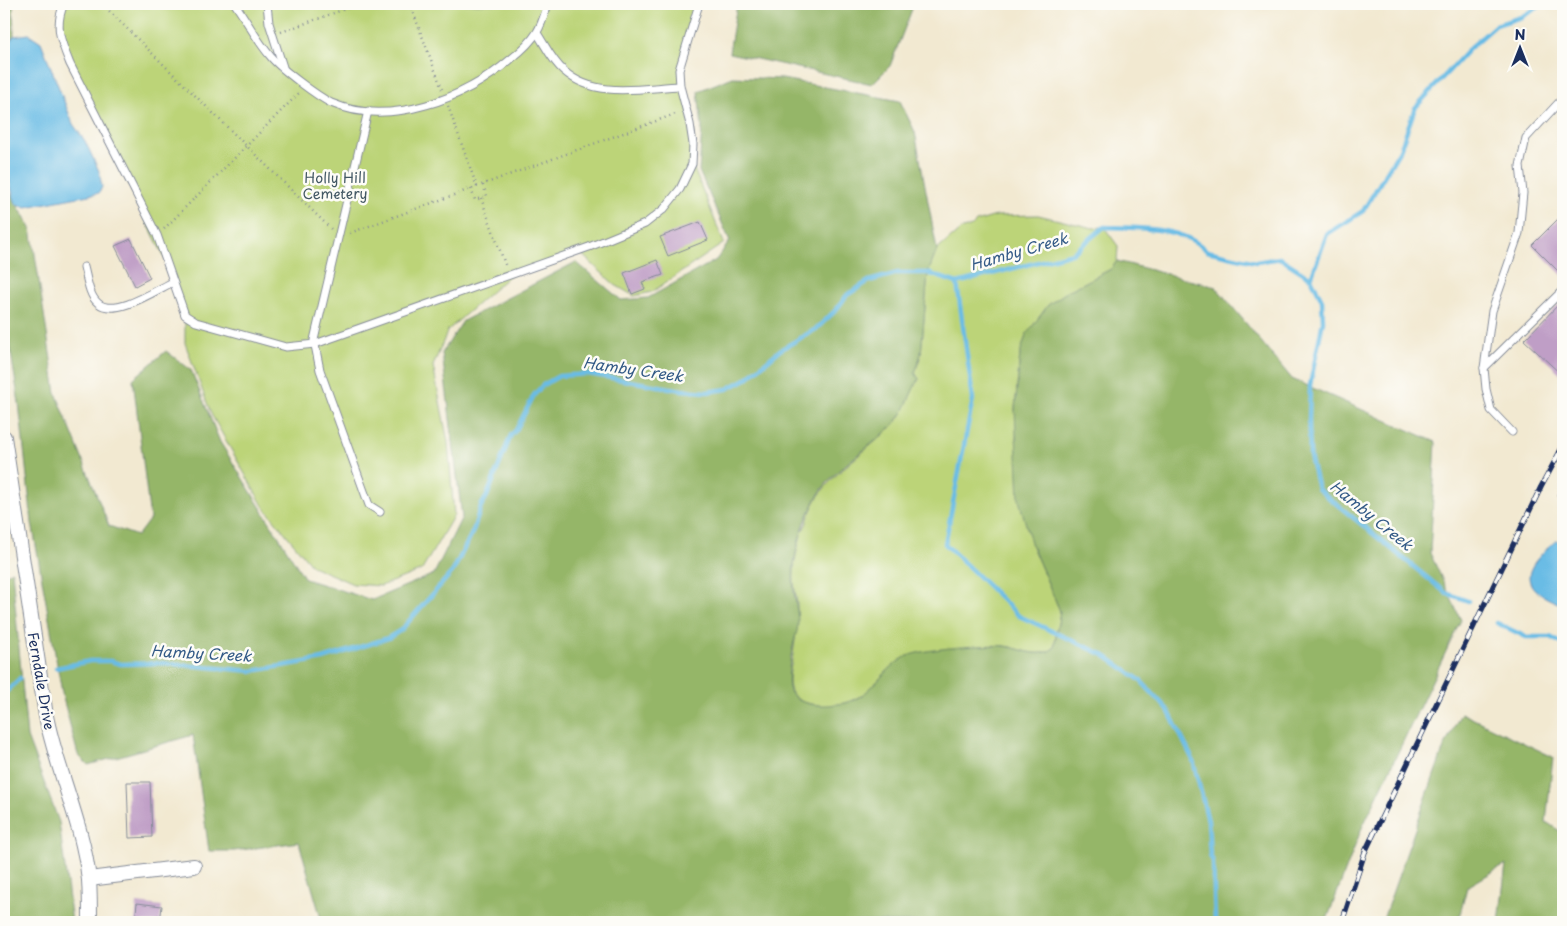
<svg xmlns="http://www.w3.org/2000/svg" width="1567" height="926" viewBox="0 0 1567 926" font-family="'Playpen Sans',sans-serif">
<rect width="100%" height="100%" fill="#fdfcf7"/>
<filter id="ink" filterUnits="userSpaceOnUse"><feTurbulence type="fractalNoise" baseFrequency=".02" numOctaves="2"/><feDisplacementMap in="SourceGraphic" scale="10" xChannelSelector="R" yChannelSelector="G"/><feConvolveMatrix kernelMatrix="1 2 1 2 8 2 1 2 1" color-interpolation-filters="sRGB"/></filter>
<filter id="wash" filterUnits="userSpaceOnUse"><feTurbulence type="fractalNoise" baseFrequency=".0096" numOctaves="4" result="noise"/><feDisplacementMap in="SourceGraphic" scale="20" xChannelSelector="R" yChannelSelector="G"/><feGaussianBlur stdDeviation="1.12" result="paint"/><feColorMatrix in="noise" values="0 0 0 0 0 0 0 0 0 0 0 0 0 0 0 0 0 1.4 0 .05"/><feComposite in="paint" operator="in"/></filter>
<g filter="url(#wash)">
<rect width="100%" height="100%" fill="#f2e9d1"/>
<g fill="#bcd478" stroke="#6c826b">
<path d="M64,4H699L679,70L688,111L692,164L724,243L652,292L634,296L615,285L578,251L509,276L448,330L433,366L448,442L454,515L422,570L381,586L353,584L312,566L263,506L211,414L185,343V315L169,267L70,64L58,21Z"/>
<path d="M1038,215L1093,228L1104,227L1118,246L1117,261L1111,269L1068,291L1048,305L1020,354L1015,409L1017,424L1016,439L1032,546L1060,611L1054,648C1038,660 1021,648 1004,646C969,642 933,656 900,665C888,668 883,676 874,685C858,701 838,708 816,705C777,700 791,674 794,647C796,634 798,618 797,605C796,594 793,584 794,572C794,560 798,547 801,535C802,530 806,526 807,522C819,476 866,455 896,422C907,409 910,392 919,379L915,373L921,354L928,273L937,250L960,230L972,226L976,222L996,216Z"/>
</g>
<g fill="#95b668" stroke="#587263">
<path d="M4,4H13L14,36L4,48Z"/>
<path d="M737,4H914L890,66L872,84L729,53Z"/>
<path d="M733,77L782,79L900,101L915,132L937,250L928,273L921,354L915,373L919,379C910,392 907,409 896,422C874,446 836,466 819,494C803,521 790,558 794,590C795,603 800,618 797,631C793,644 784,683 791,693C801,708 829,706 844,703C872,698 884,665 910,655C926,649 986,644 1004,646C1021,648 1038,660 1054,648L1060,611L1032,546L1019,500L1015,409L1020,354L1026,335L1048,305L1068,291L1111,269L1117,261L1216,287L1292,379L1436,442L1430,553L1461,620L1361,830L1326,922H322L299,842L234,851H209L193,735L88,765L78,755L63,698L32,523L19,403L4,310V168L9,191L31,228L56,393L109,526L137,536L150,519L133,379L166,351L191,370L220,442L305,579L372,600L434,574L462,517L442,353L463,321L576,262L621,300L648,298L716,260L730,241L699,171L702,128L698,91Z"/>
<path d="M12,571L27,737L59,822L72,922H4V575Z"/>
<path d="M1461,713L1553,757L1546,822L1563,833V922H1499L1506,864L1467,887L1458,922H1382L1443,750Z"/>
</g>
<g fill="#69bce5" stroke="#4276a2">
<path d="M29,34L41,42L73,124L85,141L99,171L102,187L99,193L26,207L16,204C0,163 4,95 4,48L14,36Z"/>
<path d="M1556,541L1563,542V605C1517,588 1521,570 1556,541Z"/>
</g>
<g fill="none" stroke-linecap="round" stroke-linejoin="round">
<g stroke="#69bce5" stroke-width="4.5">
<path d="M1311,278L1327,234L1363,211L1400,150L1415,108L1470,48L1496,25L1521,17L1544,4"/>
<path d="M957,283L973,399L945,544L1019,616L1104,655L1140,680L1168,710L1193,760L1208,821L1210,856L1213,861L1215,922"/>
<path d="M1497,623L1526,637H1550L1563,644"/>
<path d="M56,668L90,661H110L121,664L161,663L252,671L323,659L388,638L401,630L453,571L473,531L481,506L487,496L511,435L516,430L534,395L543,385L559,376L588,374L682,390L707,392L727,389L746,379L780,350L816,329L836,310L847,295L869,281L898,273H928L957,283L1073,253L1104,227C1136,228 1182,226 1207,251L1256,262L1280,258L1311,278L1322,300L1323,321L1310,385L1309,421L1310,456L1318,489L1446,593L1468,601"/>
<path d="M4,694L20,678"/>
</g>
</g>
<g id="blocks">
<g fill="#bf9ec6">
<path d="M1563,214V276L1532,245Z"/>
<path d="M700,222L708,240L668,256L660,237Z"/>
<path d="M131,239L150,278L135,286L115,246Z"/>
<path d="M657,260L663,275L642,282L645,289L632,294L624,273Z"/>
<path d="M1563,300V376L1524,340Z"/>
<path d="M127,782H150L152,837L129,838Z"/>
<path d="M137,903L162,906L160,922H135Z"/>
</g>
</g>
</g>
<g filter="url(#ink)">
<use href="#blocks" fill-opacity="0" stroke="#868c98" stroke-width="1"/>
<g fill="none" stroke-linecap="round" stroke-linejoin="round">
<g stroke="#868c98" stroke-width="9">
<g id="lane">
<path d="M64,4C54,26 61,42 70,64L157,235L185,315L196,322L286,347L315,344L589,247L645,224L664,209L680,189L692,164L693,144L690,124L680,86L679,70L699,4"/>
<path d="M235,4C247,21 257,41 271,57C281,69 317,96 331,103C390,128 466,98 511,59C520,52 531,42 537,32C542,24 545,13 548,4"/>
<path d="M267,4L269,23L283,67"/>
<path d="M537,33C545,45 552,61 564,71C595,99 641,88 680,86"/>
<path d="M368,111L314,340L320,370L369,505L380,512"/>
<path d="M84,267C87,278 89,296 98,303C115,318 156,290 173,282"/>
<path d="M1484,368L1563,290"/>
<path d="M1512,432L1491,410L1486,389L1484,368L1492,311L1519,233L1523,193L1520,166L1526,138L1563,98"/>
<path d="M1563,490L1561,495L1563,500"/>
</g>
</g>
<g stroke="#868c98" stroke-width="16">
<g id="street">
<path d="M4,437L46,716C57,771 83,824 89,880C90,894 90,908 90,922"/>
<path d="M89,879L194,866"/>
</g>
</g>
<g stroke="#868c98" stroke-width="2.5" stroke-dasharray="1 4" stroke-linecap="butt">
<path d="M102,4L331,229"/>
<path d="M410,4L442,89"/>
<path d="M281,32L359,4"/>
<path d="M448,106L477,187"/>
<path d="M471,189L475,200L487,196L483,185"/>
<path d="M481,198L506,267"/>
<path d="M164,229L300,92"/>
<path d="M350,233L678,113"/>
</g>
<use href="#lane" stroke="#fff" stroke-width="7"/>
<use href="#street" stroke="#fff" stroke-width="14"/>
<g stroke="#1b2f5e" stroke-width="5.5">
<path id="rail" d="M1342,922L1365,852L1541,487L1563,446"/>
</g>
<use href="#rail" stroke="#fdfcf7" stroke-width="4" stroke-dasharray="11" stroke-linecap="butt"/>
</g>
</g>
<g text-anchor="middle" stroke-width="5" stroke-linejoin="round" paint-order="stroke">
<g font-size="14" fill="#435864" stroke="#fdfcf7">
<text x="335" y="183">Holly Hill<tspan x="335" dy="16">Cemetery</tspan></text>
</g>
<g font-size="14" fill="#1b2f5e" stroke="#fdfcf7">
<text transform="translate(41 681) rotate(80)" y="5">Ferndale Drive</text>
</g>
<g font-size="15" font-style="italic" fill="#325986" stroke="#fdfcf7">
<text transform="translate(1019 252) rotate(-16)" y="5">Hamby Creek</text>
<text transform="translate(633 370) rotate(8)" y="5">Hamby Creek</text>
<text transform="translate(1371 516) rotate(39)" y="5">Hamby Creek</text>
<text transform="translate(201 654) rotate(3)" y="5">Hamby Creek</text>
</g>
</g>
<rect width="1567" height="926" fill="none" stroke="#fdfcf7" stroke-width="20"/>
<g transform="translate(1520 48)" stroke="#fdfcf7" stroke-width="4" paint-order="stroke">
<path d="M0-4L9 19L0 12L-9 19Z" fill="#1b2f5e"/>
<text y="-8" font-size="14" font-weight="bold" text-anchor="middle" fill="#1b2f5e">N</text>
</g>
</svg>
